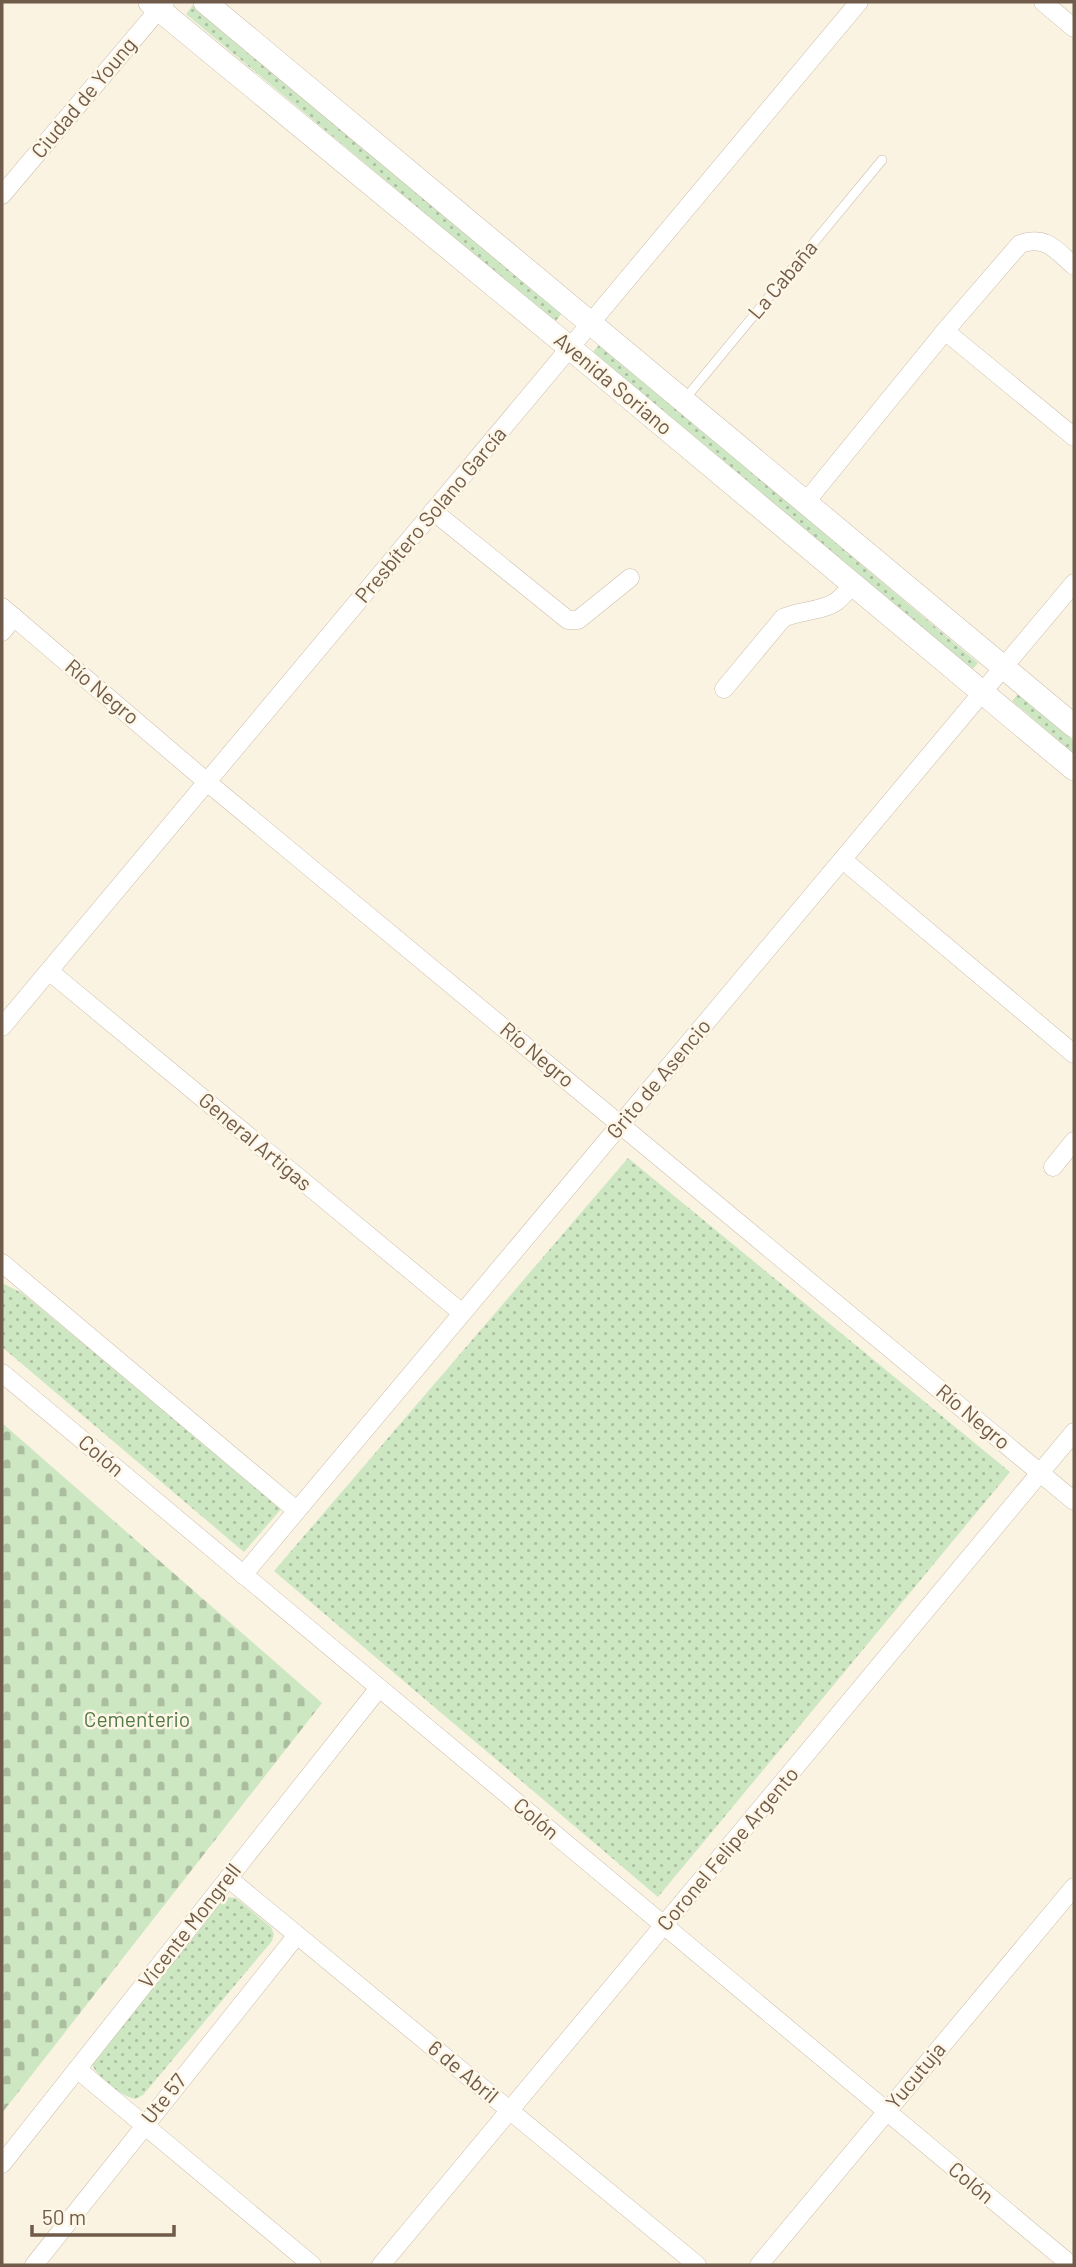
<svg xmlns="http://www.w3.org/2000/svg" width="1076" height="2267" viewBox="0 0 1076 2267" font-family="Barlow,sans-serif">
<defs>
<pattern id="grass-dots" width="8" height="8" patternUnits="userSpaceOnUse" patternTransform="scale(1.75)"><rect width="8" height="8" fill="#cde7c2"/><path d="M2 2h.1M6 6h.1" fill="none" stroke="#abbea0" stroke-width="1.8" stroke-linecap="round"/></pattern>
<pattern id="cemetery-stones" width="16" height="16" patternUnits="userSpaceOnUse" patternTransform="scale(1.75)"><rect width="16" height="16" fill="#cde7c2"/><path d="M2 7V4a2 2 0 0 1 4 0v3zM10 15v-3a2 2 0 0 1 4 0v3z" fill="#abbea0"/></pattern>
</defs>
<rect width="100%" height="100%" fill="#faf3e2"/>
<g fill="url(#grass-dots)">
<path d="M193,5L562,313L555,322L186,14Z"/>
<path d="M600,344L978,663L970,672L592,353Z"/>
<path d="M1018,694L1074,741V754L1012,701Z"/>
<path d="M628,1158L1010,1472L658,1897L274,1571Z"/>
<path d="M2,1283L22,1293L282,1508L244,1552L2,1347Z"/>
<path d="M226,1897L236,1898L271,1927L274,1934L272,1941L143,2095L135,2099C119,2095 98,2078 91,2063L216,1905Z"/>
</g>
<path fill="url(#cemetery-stones)" d="M2,1423L322,1703L2,2113Z"/>
<g fill="none" stroke-linecap="round" stroke-linejoin="round">
<g stroke="#cdbeac" stroke-width="10">
<path id="service" d="M684,400L882,160"/>
</g>
<g stroke="#cdbeac" stroke-width="19">
<g id="minor">
<path d="M1043,2L1074,28"/>
<path d="M2,195L165,2"/>
<path d="M945,331L1074,437"/>
<path d="M805,503L945,331L1020,244C1046,235 1056,250 1074,266"/>
<path d="M433,511L568,620H578L630,578"/>
<path d="M2,607L207,782L1074,1501"/>
<path d="M2,632L14,617"/>
<path d="M724,689L783,618C800,610 822,612 837,601C843,596 848,590 854,584"/>
<path d="M843,860L1074,1054"/>
<path d="M49,971L462,1313"/>
<path d="M2,1027L859,2"/>
<path d="M1053,1167L1074,1141"/>
<path d="M2,1263L296,1510"/>
<path d="M2,1373L1071,2265"/>
<path d="M243,1575L1074,583"/>
<path d="M228,1878L697,2265"/>
<path d="M77,2069L312,2265"/>
<path d="M2,2164L379,1688"/>
<path d="M34,2265L297,1935"/>
<path d="M381,2265L1074,1432"/>
<path d="M759,2265L1074,1887"/>
</g>
</g>
<g stroke="#cdbeac" stroke-width="24">
<g id="tertiary">
<path d="M150,2L570,348L1074,769"/>
<path d="M205,2L1074,726"/>
</g>
</g>
<use href="#service" stroke="#fff" stroke-width="9"/>
<use href="#minor" stroke="#fff" stroke-width="18"/>
<use href="#tertiary" stroke="#fff" stroke-width="23"/>
</g>
<g text-anchor="middle" stroke-width="5" stroke-linejoin="round" paint-order="stroke">
<g font-size="21" fill="#705b4a" stroke="#fef7e7">
<text transform="translate(84 98) rotate(-50)" y="7">Ciudad de Young</text>
<text transform="translate(783 280) rotate(-50)" y="7">La Cabaña</text>
<text transform="translate(613 384) rotate(40)" y="7">Avenida Soriano</text>
<text transform="translate(431 515) rotate(-50)" y="7">Presbítero Solano García</text>
<text transform="translate(102 692) rotate(40)" y="7">Río Negro</text>
<text transform="translate(537 1055) rotate(40)" y="7">Río Negro</text>
<text transform="translate(659 1079) rotate(-50)" y="7">Grito de Asencio</text>
<text transform="translate(255 1142) rotate(40)" y="7">General Artigas</text>
<text transform="translate(973 1417) rotate(40)" y="7">Río Negro</text>
<text transform="translate(101 1456) rotate(40)" y="7">Colón</text>
<text transform="translate(536 1819) rotate(40)" y="7">Colón</text>
<text transform="translate(728 1849) rotate(-50)" y="7">Coronel Felipe Argento</text>
<text transform="translate(190 1926) rotate(-52)" y="7">Vicente Mongrell</text>
<text transform="translate(463 2072) rotate(40)" y="7">6 de Abril</text>
<text transform="translate(916 2076) rotate(-50)" y="7">Yucutuja</text>
<text transform="translate(164 2099) rotate(-51)" y="7">Ute 57</text>
<text transform="translate(971 2183) rotate(40)" y="7">Colón</text>
</g>
<g font-size="21" fill="#517a46" stroke="#fef7e7">
<text x="137" y="1727">Cementerio</text>
</g>
</g>
<rect width="1076" height="2267" fill="none" stroke="#705b4a" stroke-width="7"/>
<path d="M32 2225v10h142v-10" fill="none" stroke="#705b4a" stroke-width="3.5"/>
<text x="42" y="2225" font-size="21" fill="#705b4a" stroke="#fef7e7" stroke-width="5" paint-order="stroke">50 m</text>
</svg>
